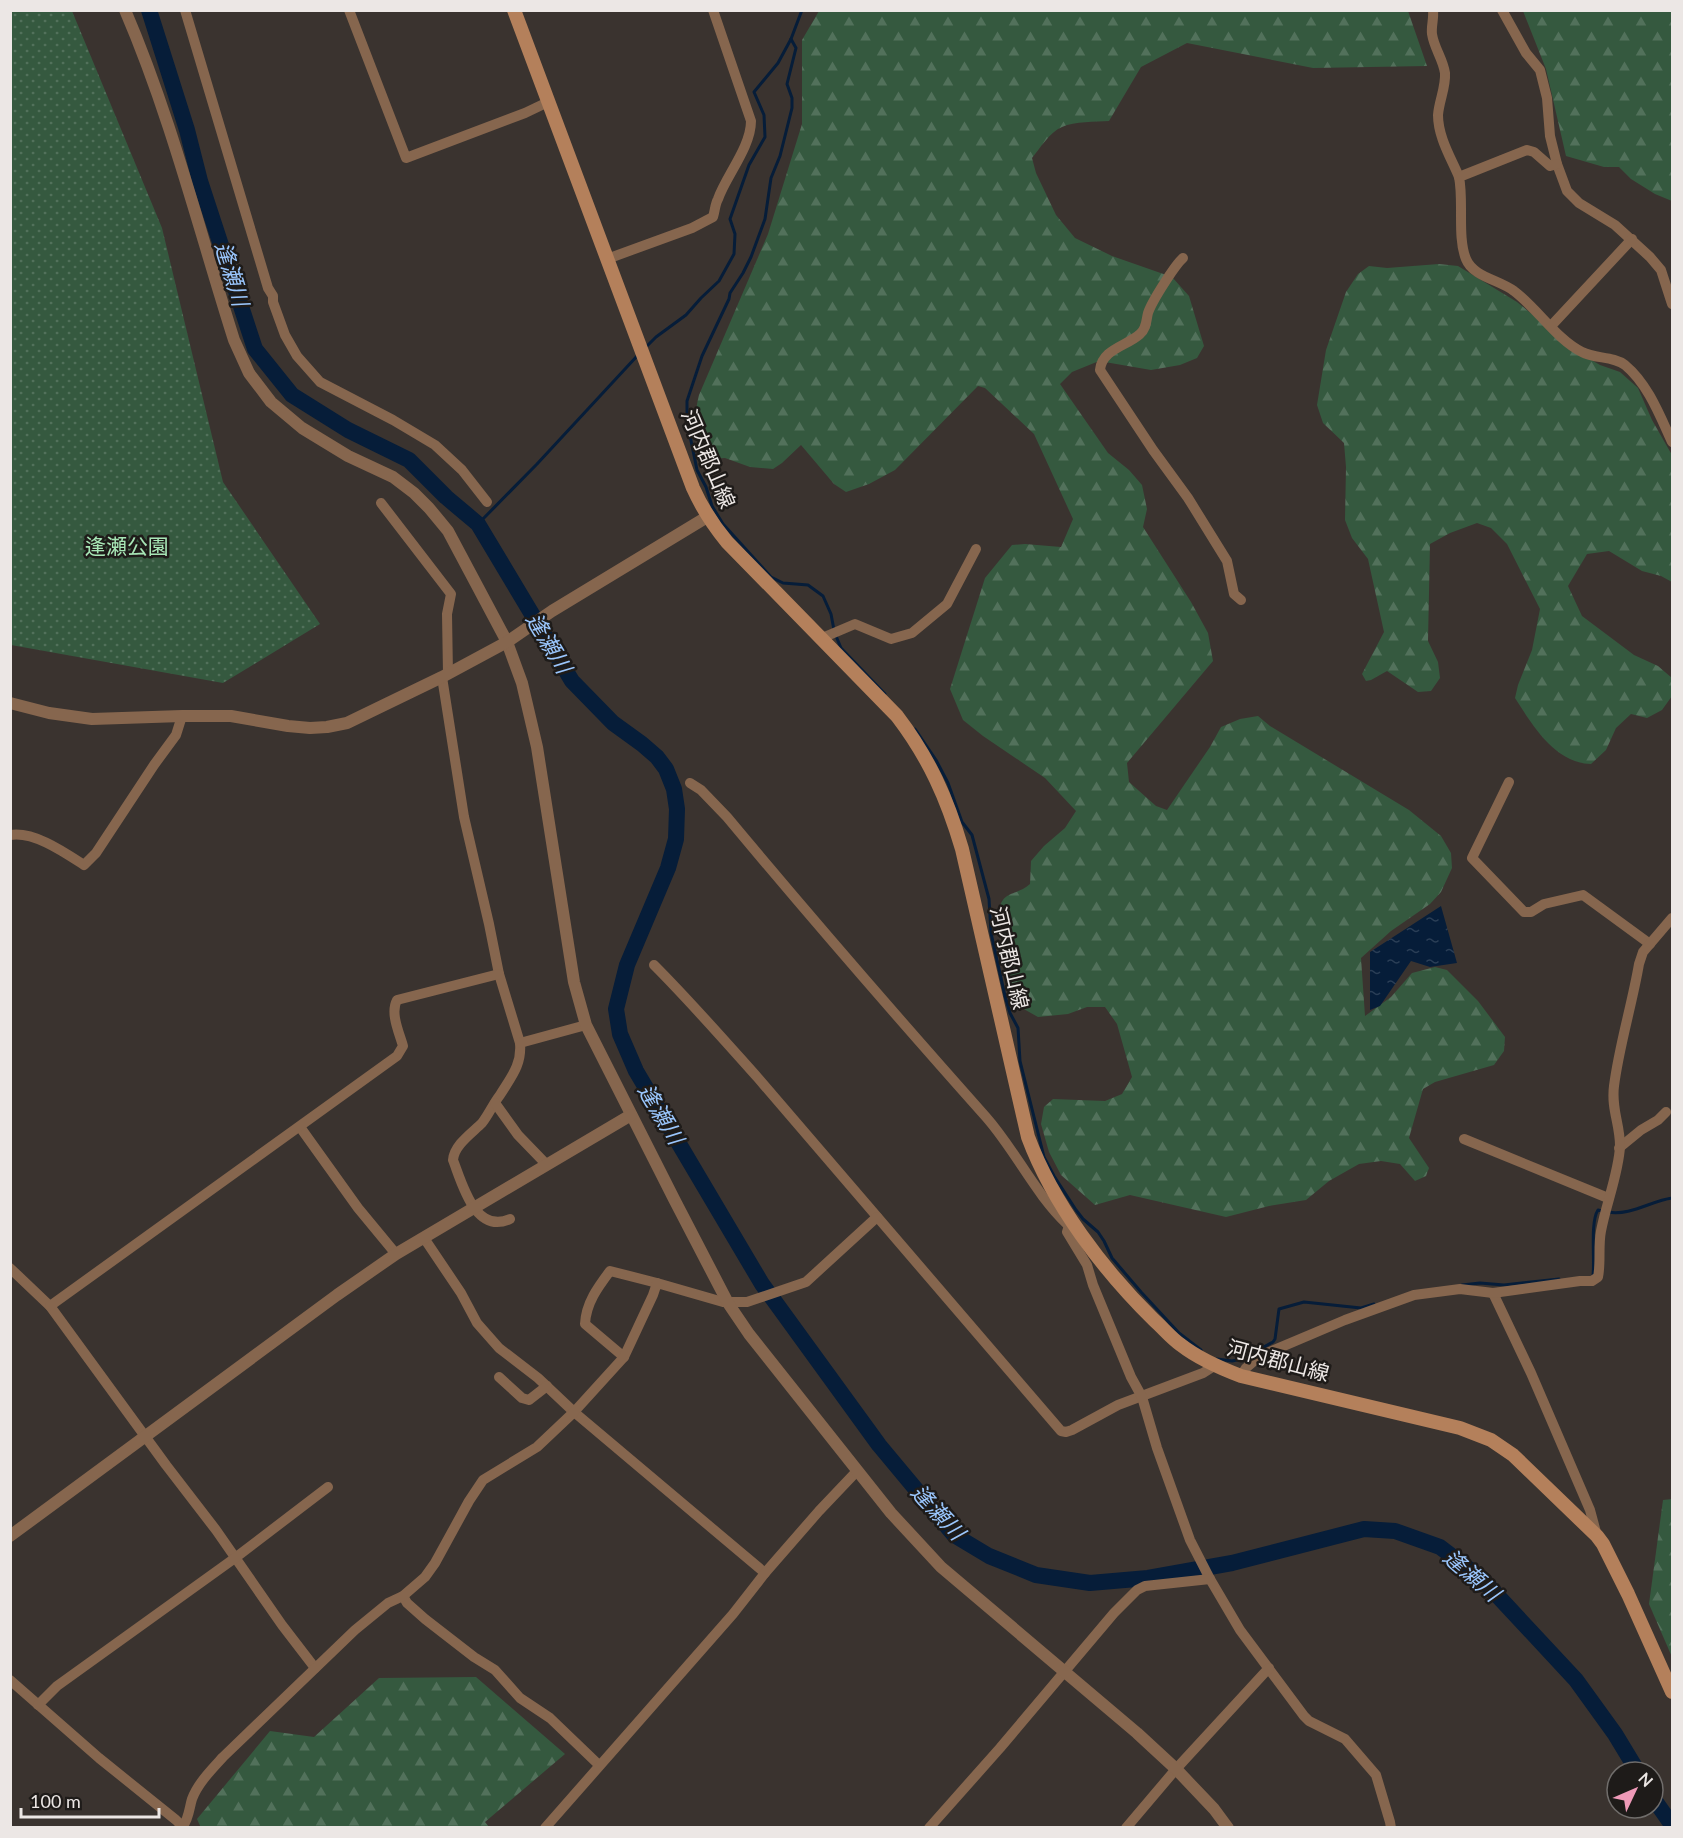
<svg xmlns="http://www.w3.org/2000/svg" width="1683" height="1838" viewBox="0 0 1683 1838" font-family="Lato,'Noto Sans JP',sans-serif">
<defs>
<pattern id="forest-firs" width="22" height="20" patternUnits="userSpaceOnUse" patternTransform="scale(1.5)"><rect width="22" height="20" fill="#35593f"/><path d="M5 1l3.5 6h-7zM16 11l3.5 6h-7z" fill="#52715b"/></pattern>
<pattern id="park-dots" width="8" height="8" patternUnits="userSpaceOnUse" patternTransform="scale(1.5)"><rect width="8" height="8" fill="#35593f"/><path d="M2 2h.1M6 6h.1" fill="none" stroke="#52715b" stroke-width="1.8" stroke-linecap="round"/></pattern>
<pattern id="water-ripples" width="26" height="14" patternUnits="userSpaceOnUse" patternTransform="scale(1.5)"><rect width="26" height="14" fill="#061d39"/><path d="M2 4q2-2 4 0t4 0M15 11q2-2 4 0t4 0" fill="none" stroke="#2a3e56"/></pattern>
</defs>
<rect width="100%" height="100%" fill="#3a332f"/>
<g fill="url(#forest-firs)">
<path d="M819,11H1408L1427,66L1313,68L1187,43L1141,67L1109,121C1095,122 1075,121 1062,127C1050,132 1040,148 1032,158L1036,173L1056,215L1075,238L1112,256L1172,277L1189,296L1204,346L1197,358L1180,365L1151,370L1099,361L1072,372L1060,384L1108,453L1129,470L1142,485L1147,509L1143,527L1191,602L1208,633L1213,661L1127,763L1129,782L1156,806L1167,810L1210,747L1221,727L1240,719L1258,716L1270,726L1409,810L1441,836L1451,853L1452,868L1441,892L1430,904L1391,931L1361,958L1365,1016L1391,997L1412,973L1435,967L1447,970L1478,1001L1505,1037L1504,1051L1494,1065L1435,1082L1423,1089L1409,1138L1429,1168L1426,1176L1415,1181L1400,1164L1381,1161L1359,1164L1329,1181L1306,1200L1269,1206L1226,1217L1130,1195L1095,1205L1061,1175L1049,1152L1041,1124L1044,1107L1053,1099L1105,1101L1122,1094L1132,1077L1117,1024L1105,1007H1087L1068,1014L1038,1017L1022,1008L1012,994V990L999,911C1002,890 1017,896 1030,884L1031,861L1044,846L1065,828L1076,811L1045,778L983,736L963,720L950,689L985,578L1012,545L1025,544L1061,547L1073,519L1034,434L985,388L978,386L895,470L869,484L846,492L834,484L801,445L782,463L773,469L750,467L725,458L708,459C699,435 692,421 699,395L768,234L802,124V40Z"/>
<path d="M1523,11H1672V201L1655,194L1631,179L1619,167H1604L1566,156L1546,69Z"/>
<path d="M1439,264L1458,266L1517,302L1581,354L1600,365L1620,372L1638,388L1652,420L1672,455V582L1661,576L1642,571L1609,551L1587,554L1568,586L1582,616L1634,655L1658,666L1672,678V696L1662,710L1647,718L1631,714L1616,728L1606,750L1591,764C1555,763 1533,726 1515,698L1518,685L1532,650L1540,609L1507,544L1491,528L1477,523L1450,533L1430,544L1428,641L1438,662L1440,678L1431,691L1418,692L1387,671L1371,680L1366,681L1362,674L1384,632L1368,559L1352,538L1345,520L1346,467L1344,443L1323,423L1317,405L1326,350L1346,292L1358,274L1369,266L1387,268Z"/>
<path d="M1672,1499V1657L1649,1604L1663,1500Z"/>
<path d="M476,1677L565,1754L485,1822L489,1827L201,1828L197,1819L270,1731L314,1737L379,1678Z"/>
</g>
<path fill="url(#park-dots)" d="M10,11H72L162,228L223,482L320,624L223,683L11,645Z"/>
<path fill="url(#water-ripples)" d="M1441,906L1457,963L1430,967L1411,961L1380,1006L1370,1010V952Z"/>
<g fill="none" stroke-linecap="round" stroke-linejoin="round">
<g stroke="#061d39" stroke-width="3">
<path d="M791,39L796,48L787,84L792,98V108L780,156L771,178L765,219L751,257L743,273L730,293L729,299L702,356L687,401V421L697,470L706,487L712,506L723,524L771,577L783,583L808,585L823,596L831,614L834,630"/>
<path d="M644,349L656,337L686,315L701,298L719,281L734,254L735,234L730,219L749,165L765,137L764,115L754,92L778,63L791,39L802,10"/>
<path d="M478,524L537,464L638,355"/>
<path d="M836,636L841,648L885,694"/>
<path d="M915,729L936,760L948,783L962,822L972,835L989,899L991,933L1005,996L1010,1013L1018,1028L1020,1061L1044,1157L1054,1176L1076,1210L1083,1219L1098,1232L1104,1241L1112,1258L1141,1292L1179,1333L1201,1350"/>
<path d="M1608,1212C1630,1216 1651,1201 1672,1198"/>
<path d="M1593,1276C1595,1259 1590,1222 1598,1210L1602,1211"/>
<path d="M1462,1285L1480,1283L1504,1285L1559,1279"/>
<path d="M1217,1359L1232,1361L1242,1359L1273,1342L1275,1339L1279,1309L1304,1302L1361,1308L1374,1304"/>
</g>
<g stroke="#061d39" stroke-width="16">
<path d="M149,10L187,130L200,181L255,349L292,395L348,430L409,460L446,497L478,524L572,681L613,723L642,744L657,757L666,769L674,789L677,809L676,839L668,868L627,965L616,1009L620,1034L636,1071L762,1284L879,1445L954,1535L989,1556L1036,1575L1090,1583L1148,1578L1232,1563L1364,1529L1395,1531L1440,1547L1482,1579L1576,1680L1615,1734L1638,1772"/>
<path d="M1653,1798L1672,1825"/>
</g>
<g stroke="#86664e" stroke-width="10">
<path d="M185,10L268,288L273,296V302L285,335L297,356L320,382L393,420L435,445L462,470L487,502"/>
<path d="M349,10L406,158L525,113L548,102"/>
<path d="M1433,10C1434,19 1431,26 1432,34C1434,48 1443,59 1445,73C1446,87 1439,101 1438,115C1438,137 1451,158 1459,177"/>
<path d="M1502,10L1526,53L1540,70L1547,98L1550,136L1557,164L1567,191L1579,203L1615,225L1650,257L1661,270L1672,304"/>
<path d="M1557,164L1550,166L1534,152L1527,150L1459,177C1464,201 1457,237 1466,259C1473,277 1500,280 1514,291C1537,308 1557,340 1582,352C1595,359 1613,356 1625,365C1648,384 1660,416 1672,442"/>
<path d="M1183,258C1175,265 1152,301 1148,313C1146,320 1147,328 1140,334C1127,346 1102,349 1100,370L1153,450L1188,498L1227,561L1234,594L1241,600"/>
<path d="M607,259L692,228L713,217C715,211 715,204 718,199C726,176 751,147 751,121L713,10"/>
<path d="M1551,326L1632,239"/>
<path d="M381,503L451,594L447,614L448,674"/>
<path d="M822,638L855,624L891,639L912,633L947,604L976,549"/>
<path d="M442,677L464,817L489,924L499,974L520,1043C522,1065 511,1077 500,1095C493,1104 489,1114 482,1123C472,1133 454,1145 453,1160C462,1183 475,1235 510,1219"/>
<path d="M1509,782L1472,858L1524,912H1531L1544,904L1583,895L1650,944"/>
<path d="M690,783L701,790L727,817C812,919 898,1018 986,1117C1016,1151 1035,1194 1068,1225"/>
<path d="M10,835C34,831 64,852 84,865L96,853L154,765L176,735L182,716"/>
<path d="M654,965C690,1001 724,1040 758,1078L1061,1431L1066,1432L1072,1430L1118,1405L1203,1373L1214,1366"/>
<path d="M520,1043L586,1025"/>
<path d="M495,1103L518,1135L547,1165"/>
<path d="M300,1127L358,1208L396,1254"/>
<path d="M1464,1139L1608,1198"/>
<path d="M1619,1148L1641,1130L1658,1120L1666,1112"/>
<path d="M1071,1219L1067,1232L1087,1265L1093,1285L1131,1377L1142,1397L1157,1448L1190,1540L1210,1579L1240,1630L1304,1716L1309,1721L1345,1739L1376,1775L1390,1822L1391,1828"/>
<path d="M424,1238L461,1293L477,1323L499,1348L538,1378L574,1412L765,1573"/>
<path d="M10,1268L50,1306L166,1465L216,1530L282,1625L315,1668"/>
<path d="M1493,1293L1531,1373L1590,1510L1597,1536"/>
<path d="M50,1306L397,1056L403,1046C399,1032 390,1013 397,1000L499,974"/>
<path d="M624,1357L585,1324C586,1303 598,1287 610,1271L657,1283"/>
<path d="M1241,1376L1246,1368L1260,1356L1345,1320L1414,1295L1460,1289L1493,1293L1580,1281H1592L1598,1277C1601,1263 1598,1246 1601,1231C1606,1204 1619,1172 1620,1146C1620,1124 1611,1109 1614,1086C1619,1046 1632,1005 1639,964L1643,952L1672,918"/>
<path d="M499,1377L522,1398L529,1400L547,1386"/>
<path d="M403,1596L407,1603L425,1619L474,1657L495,1670L520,1698L550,1718L599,1765"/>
<path d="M10,1680L99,1758L176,1820L184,1828"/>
<path d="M38,1705L57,1686L235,1558L328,1487"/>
<path d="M183,1826C189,1818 189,1809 192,1799C198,1783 212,1769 223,1757L355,1630L388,1603L403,1596L425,1577L435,1563L469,1501L483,1480L537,1447L574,1412L624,1357L653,1295L657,1283L723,1302H747L806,1282L877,1217"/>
<path d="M545,1828L733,1614L765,1573L819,1511L857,1471"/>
<path d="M929,1828L1000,1748L1114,1613L1137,1590L1145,1586L1210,1579"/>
<path d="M1126,1828L1176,1769L1269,1668"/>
</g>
<g stroke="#86664e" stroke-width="12">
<path d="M125,10C171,117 199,230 234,340L249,373L271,402L302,428L348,456L393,477L414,493L429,508L448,531L507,642L522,683L537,747L574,982L586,1025L674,1199L728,1303L749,1334L891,1513L941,1567L1137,1733L1176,1769L1214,1809L1228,1828"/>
<path d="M10,703L49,713L92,719L182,716H231L288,726L310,728L327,727L347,723L442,677L507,642L552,611L707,517"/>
<path d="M10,1536L337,1295L396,1254L631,1115"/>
</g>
<path stroke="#b4805b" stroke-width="14" d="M514,10L693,488C702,508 713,525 727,542L897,716C929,758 947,798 962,849L1028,1137C1053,1204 1103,1270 1154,1320C1163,1328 1171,1338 1181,1345C1199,1359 1220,1368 1241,1376L1460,1428L1491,1440L1513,1455L1597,1536L1603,1544L1628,1594L1672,1692"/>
</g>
<g text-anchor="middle" stroke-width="5" stroke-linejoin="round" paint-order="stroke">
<g font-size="21" fill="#ece7e5" stroke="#1e1b19">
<text transform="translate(708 459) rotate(67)" y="7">河内郡山線</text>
<text transform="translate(1009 958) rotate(77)" y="7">河内郡山線</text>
<text transform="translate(1278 1361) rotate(15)" y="7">河内郡山線</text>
</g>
<g font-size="21" fill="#a7e6b6" stroke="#1e1b19">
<text x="127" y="554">逢瀬公園</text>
</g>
<g font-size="22" font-style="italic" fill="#9ac6fd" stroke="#1e1b19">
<text transform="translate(232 274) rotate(73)" y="8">逢瀬川</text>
<text transform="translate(549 643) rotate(59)" y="8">逢瀬川</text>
<text transform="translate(661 1114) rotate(59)" y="8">逢瀬川</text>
<text transform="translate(938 1512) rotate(47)" y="8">逢瀬川</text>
<text transform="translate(1472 1575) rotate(41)" y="8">逢瀬川</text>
</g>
</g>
<rect width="1683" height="1838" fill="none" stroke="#ece7e5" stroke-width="24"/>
<g transform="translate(1635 1790) rotate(46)"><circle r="28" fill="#1e1b19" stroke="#706d6b" stroke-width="1.5"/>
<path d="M0-4.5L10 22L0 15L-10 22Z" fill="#ef9ab8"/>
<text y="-9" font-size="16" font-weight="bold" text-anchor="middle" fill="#ece7e5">N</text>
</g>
<path d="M21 1808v9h138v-9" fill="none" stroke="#ece7e5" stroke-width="3"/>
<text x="30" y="1808" font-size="18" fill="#ece7e5" stroke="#1e1b19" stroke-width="4.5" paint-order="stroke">100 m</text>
</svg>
